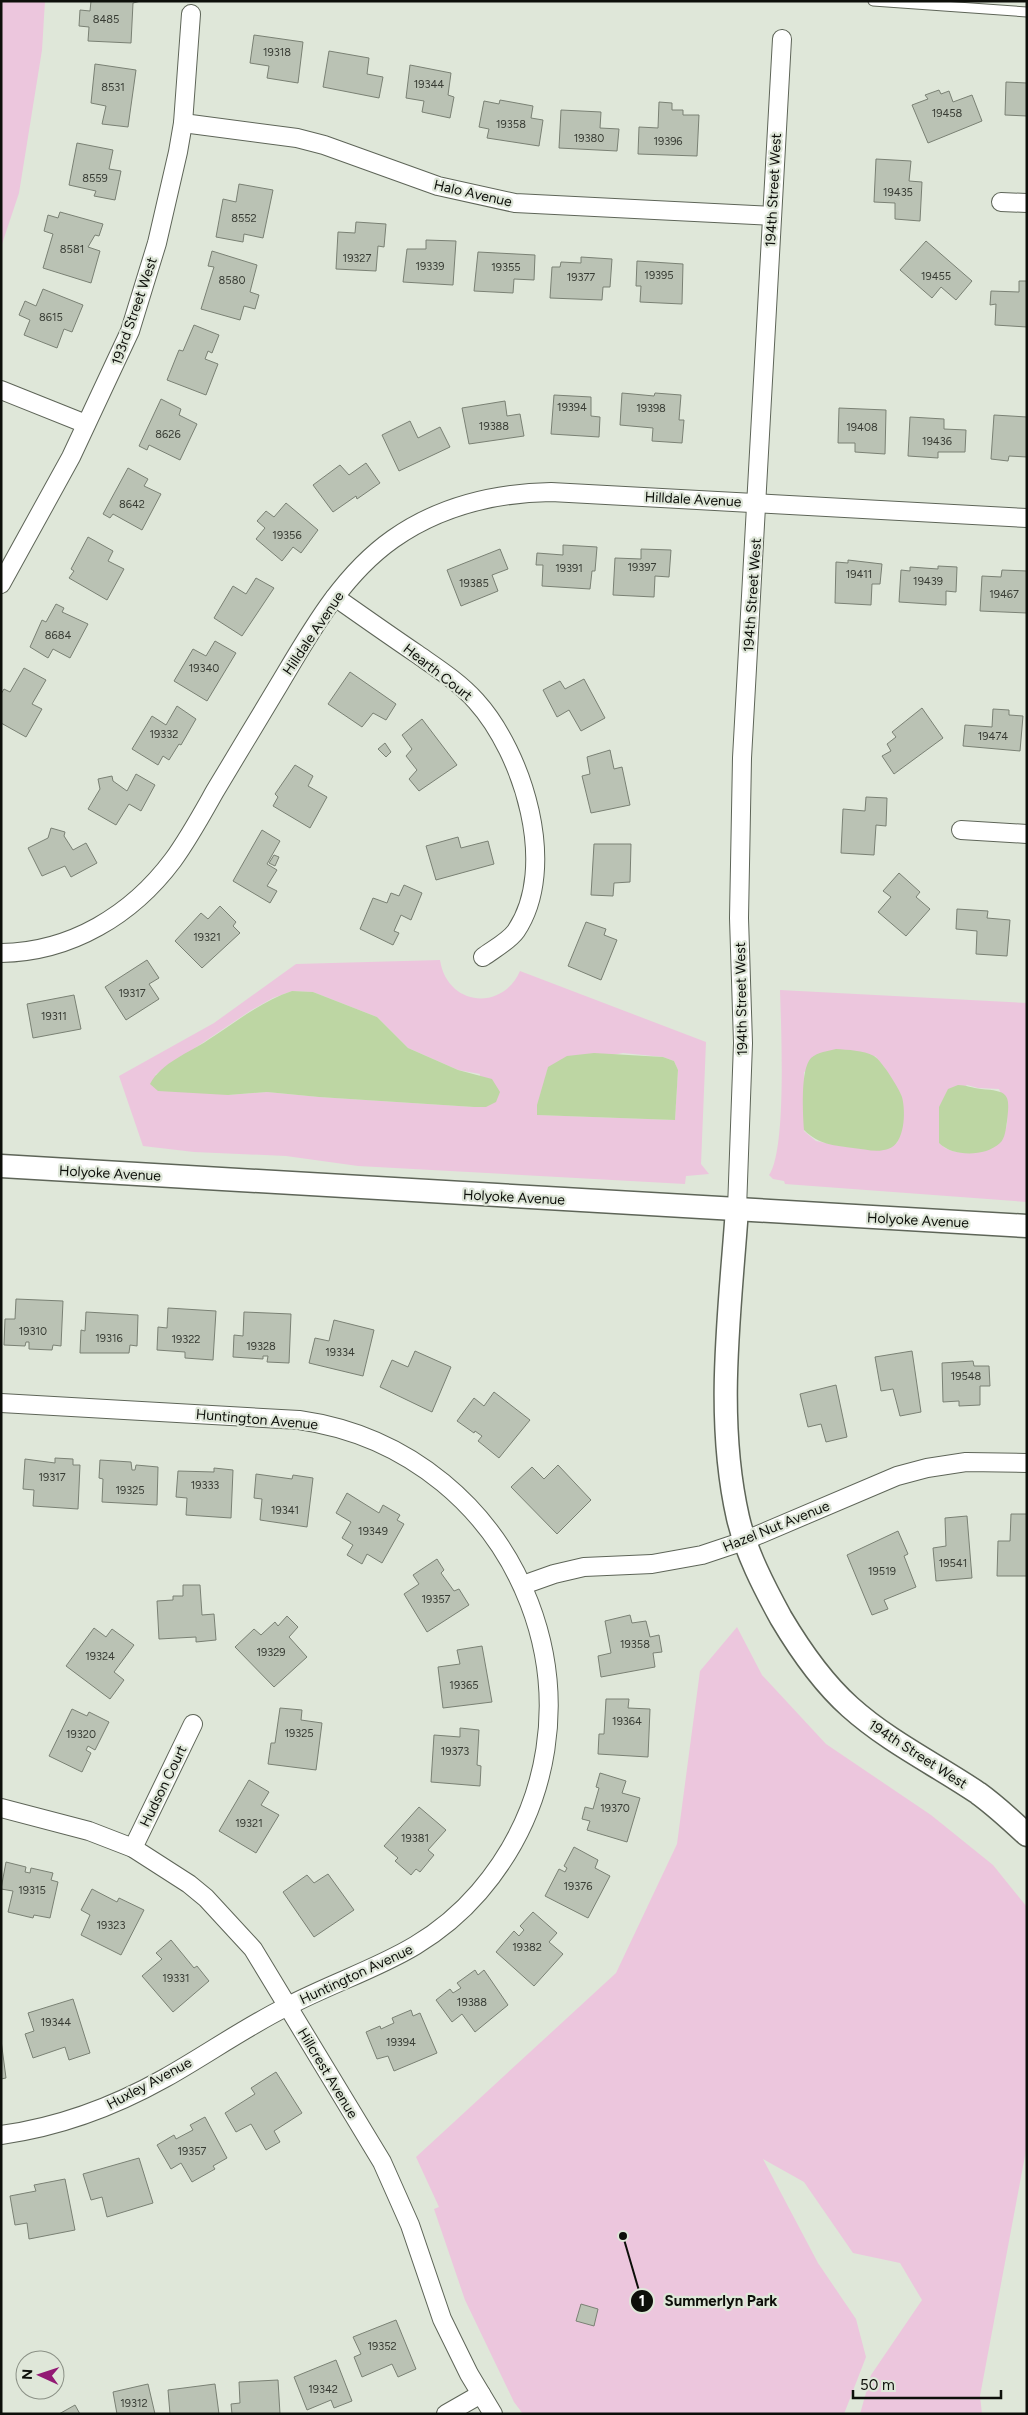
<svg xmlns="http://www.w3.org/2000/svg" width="1028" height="2415" viewBox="0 0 1028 2415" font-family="Figtree,sans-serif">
<rect width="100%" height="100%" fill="#dfe7d9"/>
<g fill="#ecc6dd" fill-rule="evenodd">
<path d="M1,1H45L42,50L19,193L1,247Z"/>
<path d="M440,960C447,1006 502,1012 520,971L706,1042L701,1164L709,1174L686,1176L685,1184L358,1166L286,1156L194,1152L143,1146L119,1076L214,1023L296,964ZM292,991L313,992L377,1017L408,1048L458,1070L480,1074L474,1107L319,1097L267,1092L228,1095L155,1075L250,1011L273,998ZM623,1053L663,1057L674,1061L678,1070L675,1120L538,1115L548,1067Z"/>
<path d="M780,990L1027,1003V1202L785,1184L784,1181L773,1179L769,1175C787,1150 781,1025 780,990ZM875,1056C899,1084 910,1107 897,1143L875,1150L841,1146L816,1141L804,1131V1072ZM967,1085L978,1088L999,1089C1010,1117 1014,1133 985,1151C968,1152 952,1156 939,1143V1107Z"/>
<path d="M737,1627L762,1675L826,1744L931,1815L993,1865L1027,1907V2145L980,2396L982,2414H860L871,2375L922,2300L900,2263L853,2253L804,2182L763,2159L818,2263L856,2319L866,2357L844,2414H523L514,2402L465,2300L434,2209L439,2207L416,2157L616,1973L677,1844L700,1671Z"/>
</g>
<g fill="#bdd6a3">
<path d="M292,991L313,992L377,1017L408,1048L458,1070L492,1079L500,1092L496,1102L486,1107H474L319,1097L267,1092L228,1095L158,1091L150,1084C162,1062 189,1053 208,1040C236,1022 260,1002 292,991Z"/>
<path d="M836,1049C848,1050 863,1050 874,1056C882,1061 899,1088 902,1097C906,1112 905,1144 888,1149C877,1153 864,1149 853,1148C832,1145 820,1145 804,1130C803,1115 800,1069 811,1058C818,1052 828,1051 836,1049Z"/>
<path d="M594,1053L663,1057L674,1061L678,1070L675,1120L537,1115V1105L548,1067L567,1056Z"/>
<path d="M958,1085C966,1085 972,1088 981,1089C1007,1091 1011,1093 1007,1121C1006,1128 1005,1139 1000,1143C985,1157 953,1157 939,1143V1107L948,1089Z"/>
</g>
<g fill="#bac2b4" stroke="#7a8174">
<path d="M91,1H141L133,3L131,43L88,41L89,27L79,26L80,10L90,11Z"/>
<path d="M254,35L303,42L298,83L267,78L269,66L250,63Z"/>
<path d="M329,51L369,58L367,74L383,77L379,98L323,87Z"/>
<path d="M95,64L136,70L128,127L102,124L106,106L91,103Z"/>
<path d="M410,65L451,73L448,95L454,97L450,118L422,112L424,101L406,98Z"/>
<path d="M1006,82L1027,83V116L1005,115Z"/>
<path d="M939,90L941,94L949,91L953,102L972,95L982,121L928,143L912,105L928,99L925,95Z"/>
<path d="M500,100L533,106L531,118L543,120L539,146L487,138L489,129L479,127L484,101L499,104Z"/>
<path d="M659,102L672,103V110H683V115H699L697,156L638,154L639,127L658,128Z"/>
<path d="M561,110L601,112L600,128L619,129L617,151L559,148Z"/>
<path d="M77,143L113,150L109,169L121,171L115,200L94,196L96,191L69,185Z"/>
<path d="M876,159L911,161L909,181L922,182L920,221L895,219V203L874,202Z"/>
<path d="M239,184L273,190L263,238L244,234L243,242L216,237L223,199L236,202Z"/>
<path d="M60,212L103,224L99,236L95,235L88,247L100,251L91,283L43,268L53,234L44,231L48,215L58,218Z"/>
<path d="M356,222L386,224L384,247L378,246L376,271L336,269L338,232L355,233Z"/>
<path d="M426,240L456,241L453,285L403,282L407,249H426Z"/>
<path d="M926,241L972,281L956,300L941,287L932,298L900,270Z"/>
<path d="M212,251L257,265L250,292L259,295L255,309L244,306L240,320L201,309L214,267L208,266Z"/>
<path d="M478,252L535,255L534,280L514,279L513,293L474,291Z"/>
<path d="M581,257L612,259L610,287H603L602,300L550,298L552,267H560L561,262L581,263Z"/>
<path d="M637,261L683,264L682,304L640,302L641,286H636Z"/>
<path d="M1019,281H1027V327L995,325L996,304L990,305L991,291L1019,292Z"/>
<path d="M43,289L83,305L72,332L64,329L57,348L24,335L30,320L19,315L25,301L36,306Z"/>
<path d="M194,325L219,335L212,353L208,351L205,359L218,364L206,395L167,380L179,350L183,351Z"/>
<path d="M622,393L654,396L655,393L681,395L679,420H684L682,443L652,441L653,428L620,425Z"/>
<path d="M554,395L591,397V416L600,417L599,437L551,434Z"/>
<path d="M161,399L181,409L179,415L197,424L180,460L149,445L147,450L139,446Z"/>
<path d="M505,401L507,416L520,414L524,436L469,444L462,408Z"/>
<path d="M839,408L886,410L885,454L855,452V443H838Z"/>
<path d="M994,415L1027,417V457L1009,456L1008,461L991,459Z"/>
<path d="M910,417L944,419V429L966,430L965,452H938V458L908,456Z"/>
<path d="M410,421L418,438L440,427L450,447L399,471L382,435Z"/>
<path d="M366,463L380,483L357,499L356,496L333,512L313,485L340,465L349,475Z"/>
<path d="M128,468L148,479L144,486L161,494L142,530L113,514L110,518L103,514Z"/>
<path d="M286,503L318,530L301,553L293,547L282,561L256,539L265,528L257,521L266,511L274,517Z"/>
<path d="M88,537L113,551L108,561L124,569L107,600L69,578L74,571L71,569Z"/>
<path d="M563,545L597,547L595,571H592L590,589L542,586L543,565H536L537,553L563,555Z"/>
<path d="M500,549L508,569L492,575L498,591L461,606L447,570Z"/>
<path d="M641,549L671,550L669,577L655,576L654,597L613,595L615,558L641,559Z"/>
<path d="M848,560L882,564L880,584H872L871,605L835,603L836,562L848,563Z"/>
<path d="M938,566L957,567L956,592L946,591V605L899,602L901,570L910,571V567L938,569Z"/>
<path d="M1002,570L1027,571V613L980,611L982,576L1001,577Z"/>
<path d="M256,578L274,588L242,636L214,618L233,586L246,594Z"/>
<path d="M56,604L64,608L62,612L88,624L70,658L53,649L48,658L30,647L42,620L46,622Z"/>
<path d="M215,641L236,653L207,701L174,681L193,649L206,656Z"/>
<path d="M24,668L46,680L32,704L42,709L26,737L1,723V694L4,689L10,692Z"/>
<path d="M350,672L396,704L386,720L373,713L362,727L328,704Z"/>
<path d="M584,679L605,718L581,731L569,710L557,717L543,690L560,681L565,689Z"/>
<path d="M177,706L196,719L181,745L179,744L169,760L163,756L158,765L132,749L152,716L166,725Z"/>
<path d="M922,708L943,738L894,774L882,756L891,751L887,744L896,737L892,732Z"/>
<path d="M993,709L1009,710V715L1023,716L1020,751L963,746L965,725L992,727Z"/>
<path d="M422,719L457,765L419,791L409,779L417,770L406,756L412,749L402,735Z"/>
<path d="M385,743L391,752L386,757L378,749Z"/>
<path d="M610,750L614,769L622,767L630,805L591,813L582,776L590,774L587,757Z"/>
<path d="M295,765L313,776L308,786L327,797L310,828L273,806L278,797L275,794Z"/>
<path d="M136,774L155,785L141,811L129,804L116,825L88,809L100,789L98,779L112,776L113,781L127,791Z"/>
<path d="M866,797L887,798L886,826L876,825L874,855L841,853L843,809L865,811Z"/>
<path d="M51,828L65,832L64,836L73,850L86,843L97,863L71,877L65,866L42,876L28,848L48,838Z"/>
<path d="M262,830L280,841L267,864L277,870L267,886L277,891L270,903L233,881Z"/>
<path d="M458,837L461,848L488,841L494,864L436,880L426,846Z"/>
<path d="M594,844H631L630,882L614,883L613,896L591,895Z"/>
<path d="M274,855L279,857L275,866L269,863Z"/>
<path d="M899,873L920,892L916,897L930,909L906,936L878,912L891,897L883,891Z"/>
<path d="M404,885L422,893L411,920L401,915L394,931L399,933L393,945L360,929L373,898L387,903L391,893L399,896Z"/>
<path d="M220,906L236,922L233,926L240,933L202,968L175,941L201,913L208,919Z"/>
<path d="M957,909L988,911L987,918L1010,920L1007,956L976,954L977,931L956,929Z"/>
<path d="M586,922L606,929L604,935L617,940L601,980L568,966Z"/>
<path d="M147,960L159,978L149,984L159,999L126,1020L105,987Z"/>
<path d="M74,995L81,1029L33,1038L27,1004Z"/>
<path d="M16,1299L63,1301L61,1346L53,1345L52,1350L29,1349V1342H26L25,1346L4,1345L5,1319H15Z"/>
<path d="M168,1308L216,1311L213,1360L185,1358V1352L157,1350L158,1327L167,1328Z"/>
<path d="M86,1312L138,1315L137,1346L130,1345L129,1353H80L81,1330L85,1331Z"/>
<path d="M244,1312L291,1314L289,1363L267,1362L268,1356H263V1359L233,1357L234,1335L243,1336Z"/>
<path d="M334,1320L374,1330L363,1376L309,1363L315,1338L329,1341Z"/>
<path d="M415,1351L451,1367L432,1412L380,1387L392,1360L408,1367Z"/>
<path d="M912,1351L921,1412L900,1416L893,1389L881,1391L875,1357Z"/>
<path d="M973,1361L974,1366H989L990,1386H980V1405L959,1406V1401L943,1402L942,1363Z"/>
<path d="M836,1385L847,1437L826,1442L821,1424L808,1427L800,1394Z"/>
<path d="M494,1392L530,1420L499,1458L478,1441L482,1436L475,1431L474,1433L457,1421L474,1398L484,1406Z"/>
<path d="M55,1458L73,1459V1465H80L78,1509L33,1506L34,1490L23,1489L25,1459L55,1463Z"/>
<path d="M100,1460L131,1462L132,1470H135L136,1465L158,1467L157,1505L102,1502L103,1479L99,1478Z"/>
<path d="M558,1465L591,1500L557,1534L511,1487L532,1467L544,1479Z"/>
<path d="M214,1468L233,1470L231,1518L186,1515L187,1498L176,1497L178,1471L214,1472Z"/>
<path d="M256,1474L292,1479L293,1475L313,1478L307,1527L260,1520L262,1499L254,1498Z"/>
<path d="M347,1493L379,1513L383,1505L400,1515L397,1520L404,1524L382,1563L367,1554L362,1564L347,1555L353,1545L342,1538L351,1522L336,1513Z"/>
<path d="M1011,1514H1027V1576H997L998,1541H1010Z"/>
<path d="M967,1516L972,1578L936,1581L933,1548L946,1546L945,1518Z"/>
<path d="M898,1531L908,1554L904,1556L916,1587L884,1600L888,1609L872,1615L847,1555Z"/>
<path d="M437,1559L444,1570L441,1573L454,1591L459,1589L469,1605L427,1632L404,1594L419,1584L413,1575Z"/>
<path d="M183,1585H200L202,1615L214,1614L216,1640L196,1642V1637L159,1639L157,1601L173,1600V1596H183Z"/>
<path d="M630,1615L632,1623L646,1621L650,1637L659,1635L662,1652L653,1653L655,1667L601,1677L598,1656L611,1653L605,1621Z"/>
<path d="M287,1616L298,1627L289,1637L307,1657L274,1687L235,1647L254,1629L261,1635L275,1622L278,1626Z"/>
<path d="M94,1628L106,1637L112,1629L134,1645L114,1672L124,1680L110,1699L66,1666Z"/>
<path d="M482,1646L492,1702L443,1708L438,1667L460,1664L457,1650Z"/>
<path d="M606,1699H629L628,1708L650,1709L648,1757L598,1754L599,1734H604Z"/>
<path d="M280,1708L302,1710L301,1720L322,1723L316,1770L268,1764L271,1743H275Z"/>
<path d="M72,1709L87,1716L89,1712L109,1722L95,1750L88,1746L86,1750L91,1753L82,1772L49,1756Z"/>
<path d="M460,1728L479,1730L477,1765L481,1766L480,1786L431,1782L434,1735L460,1737Z"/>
<path d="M600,1773L626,1781L622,1793L640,1798L627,1842L587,1830L590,1821L582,1819L585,1807L593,1809L599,1788L596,1787Z"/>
<path d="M249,1780L269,1792L261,1805L279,1815L256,1853L219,1831Z"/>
<path d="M419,1807L446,1830L428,1850L434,1855L420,1872L416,1869L411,1875L395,1861L398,1858L384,1846Z"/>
<path d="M574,1847L598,1860L595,1868L610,1876L588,1918L545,1896L559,1869L565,1872L567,1868L564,1866Z"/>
<path d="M6,1862L26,1867L25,1872L30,1873L31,1868L53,1873L51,1880L58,1882L50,1918L34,1915L33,1918L8,1912L13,1891L1,1889Z"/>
<path d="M328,1874L354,1910L314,1937L283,1892L307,1875L314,1883Z"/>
<path d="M92,1889L117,1902L119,1898L144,1910L121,1955L81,1935L90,1915L81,1910Z"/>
<path d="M533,1912L557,1933L549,1942L563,1954L534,1986L496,1952L514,1931L519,1936L524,1930L520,1926Z"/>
<path d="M171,1940L194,1968L197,1966L209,1981L173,2012L142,1976L162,1959L156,1953Z"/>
<path d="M475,1970L478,1975L484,1970L508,2005L475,2032L462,2014L452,2022L436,2000L450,1989L453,1993L461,1988L457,1983Z"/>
<path d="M73,1999L90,2053L69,2060L65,2047L33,2058L25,2034L34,2031L28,2013Z"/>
<path d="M411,2010L413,2016L420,2013L437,2053L394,2071L388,2056L377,2059L366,2032L380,2026L381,2029L394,2023L392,2018Z"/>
<path d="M1,2040L6,2078L1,2079Z"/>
<path d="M276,2072L302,2113L274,2131L280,2142L266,2150L251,2124L236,2132L225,2113L255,2094L251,2088Z"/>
<path d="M205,2117L227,2158L213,2166L215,2169L192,2182L181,2163L171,2169L157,2145L174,2135L176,2139L193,2130L190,2125Z"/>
<path d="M139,2158L153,2203L107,2217L102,2197L91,2200L83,2174Z"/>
<path d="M65,2179L75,2230L29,2239L27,2223L15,2225L10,2196L36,2191L34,2185Z"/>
<path d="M581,2304L598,2309L594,2326L576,2321Z"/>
<path d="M396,2320L416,2369L398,2377L392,2364L362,2377L354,2357L361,2354L353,2337Z"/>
<path d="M336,2360L352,2401L334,2408L331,2400L307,2410L294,2377Z"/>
<path d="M278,2380L280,2414H232L231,2404L240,2403L239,2382Z"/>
<path d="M148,2384L155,2414H117L113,2392Z"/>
<path d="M215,2384L219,2414H170L168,2390Z"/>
<path d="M75,2405L80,2414H59Z"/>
</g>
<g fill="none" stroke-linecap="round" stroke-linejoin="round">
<g stroke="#5e6558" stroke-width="11">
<path id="service" d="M873,1L1027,12"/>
</g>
<g stroke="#5e6558" stroke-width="20">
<g id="minor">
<path d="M183,123L297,138L324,145L438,186L515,203L772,216"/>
<path d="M1001,202L1027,203"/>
<path d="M1,390L86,424"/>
<path d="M1,584L71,457L130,331L157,243L178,152L183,123L191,14"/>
<path d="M335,597C362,616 389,635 417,654C437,668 459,682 476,701C523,753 559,867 516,931C509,941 494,949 483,957"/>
<path d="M961,830L1027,834"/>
<path d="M1,953C71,952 132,915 173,860C189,838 202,814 215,791C237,755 258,719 280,683C311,631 342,575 393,539C440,506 494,493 551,492L1027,518"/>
<path d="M737,1209L743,1043L739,918L742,758L782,39"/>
<path d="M1,1403L299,1420C524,1452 628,1718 479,1892C422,1958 359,1969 286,2007C244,2028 206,2055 165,2078C115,2106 59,2127 1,2135"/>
<path d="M523,1585L554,1574L584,1567L652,1564L702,1555L744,1541L897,1476L927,1468L966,1462L1027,1463"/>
<path d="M1,1808L89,1831L133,1848L189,1884L206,1898L253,1949L382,2162L410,2225L442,2319L469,2374L493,2414"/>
<path d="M133,1848L193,1724"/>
<path d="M446,2414L481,2394"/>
</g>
</g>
<g stroke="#5e6558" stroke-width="25">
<g id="tertiary">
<path d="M1,1166L1027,1226"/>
<path d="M737,1209C730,1311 715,1417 738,1518C746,1552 764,1587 781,1618C800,1650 822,1682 850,1707C889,1742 935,1764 978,1793C996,1806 1011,1820 1027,1835"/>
</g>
</g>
<use href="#service" stroke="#fff" stroke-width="9"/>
<use href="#minor" stroke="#fff" stroke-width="18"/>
<use href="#tertiary" stroke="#fff" stroke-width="22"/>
</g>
<g text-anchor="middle" stroke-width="4.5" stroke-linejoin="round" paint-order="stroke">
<g font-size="11" fill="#383c34">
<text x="106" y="23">8485</text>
<text x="277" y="56">19318</text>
<text x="429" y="88">19344</text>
<text x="113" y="91">8531</text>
<text x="947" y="117">19458</text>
<text x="511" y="128">19358</text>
<text x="589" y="142">19380</text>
<text x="668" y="145">19396</text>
<text x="95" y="182">8559</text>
<text x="898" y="196">19435</text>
<text x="244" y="222">8552</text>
<text x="72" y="253">8581</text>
<text x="357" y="262">19327</text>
<text x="430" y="270">19339</text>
<text x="506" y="271">19355</text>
<text x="659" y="279">19395</text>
<text x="936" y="280">19455</text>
<text x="581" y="281">19377</text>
<text x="232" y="284">8580</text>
<text x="51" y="321">8615</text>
<text x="572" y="411">19394</text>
<text x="651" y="412">19398</text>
<text x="494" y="430">19388</text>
<text x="862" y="431">19408</text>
<text x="168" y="438">8626</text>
<text x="937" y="445">19436</text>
<text x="132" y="508">8642</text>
<text x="287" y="539">19356</text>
<text x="642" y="571">19397</text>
<text x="569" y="572">19391</text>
<text x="859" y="578">19411</text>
<text x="928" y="585">19439</text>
<text x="474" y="587">19385</text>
<text x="1004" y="598">19467</text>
<text x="58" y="639">8684</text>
<text x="204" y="672">19340</text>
<text x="164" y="738">19332</text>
<text x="993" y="740">19474</text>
<text x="207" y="941">19321</text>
<text x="132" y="997">19317</text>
<text x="54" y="1020">19311</text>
<text x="33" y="1335">19310</text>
<text x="109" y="1342">19316</text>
<text x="186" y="1343">19322</text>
<text x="261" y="1350">19328</text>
<text x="340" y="1356">19334</text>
<text x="966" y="1380">19548</text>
<text x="52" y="1481">19317</text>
<text x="205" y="1489">19333</text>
<text x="130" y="1494">19325</text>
<text x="285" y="1514">19341</text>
<text x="373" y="1535">19349</text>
<text x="953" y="1567">19541</text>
<text x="882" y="1575">19519</text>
<text x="436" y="1603">19357</text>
<text x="635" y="1648">19358</text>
<text x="271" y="1656">19329</text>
<text x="100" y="1660">19324</text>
<text x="464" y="1689">19365</text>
<text x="627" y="1725">19364</text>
<text x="299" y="1737">19325</text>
<text x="81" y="1738">19320</text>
<text x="455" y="1755">19373</text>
<text x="615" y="1812">19370</text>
<text x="249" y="1827">19321</text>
<text x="415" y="1842">19381</text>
<text x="578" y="1890">19376</text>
<text x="32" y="1894">19315</text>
<text x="111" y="1929">19323</text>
<text x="527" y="1951">19382</text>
<text x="176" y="1982">19331</text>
<text x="472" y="2006">19388</text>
<text x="56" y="2026">19344</text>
<text x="401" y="2046">19394</text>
<text x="192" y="2155">19357</text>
<text x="382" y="2350">19352</text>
<text x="323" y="2393">19342</text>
<text x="134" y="2407">19312</text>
</g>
<g font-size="14" fill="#0d0f0a" stroke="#dfe7d9">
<text transform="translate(773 190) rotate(-87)" y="5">194th Street West</text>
<text transform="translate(473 193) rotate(13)" y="5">Halo Avenue</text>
<text transform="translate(134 311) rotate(-71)" y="5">193rd Street West</text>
<text transform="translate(693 499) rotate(3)" y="5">Hilldale Avenue</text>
<text transform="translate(752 595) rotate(-86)" y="5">194th Street West</text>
<text transform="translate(313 633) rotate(-56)" y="5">Hilldale Avenue</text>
<text transform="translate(438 672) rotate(38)" y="5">Hearth Court</text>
<text transform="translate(741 999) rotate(-91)" y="5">194th Street West</text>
<text transform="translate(110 1173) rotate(3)" y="5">Holyoke Avenue</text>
<text transform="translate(514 1197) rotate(3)" y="5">Holyoke Avenue</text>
<text transform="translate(918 1220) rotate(3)" y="5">Holyoke Avenue</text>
<text transform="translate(257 1419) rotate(5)" y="5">Huntington Avenue</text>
<text transform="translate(776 1526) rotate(-22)" y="5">Hazel Nut Avenue</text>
<text transform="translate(918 1754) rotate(33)" y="5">194th Street West</text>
<text transform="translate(163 1786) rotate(-64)" y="5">Hudson Court</text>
<text transform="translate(356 1974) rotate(-25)" y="5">Huntington Avenue</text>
<text transform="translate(328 2073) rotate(59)" y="5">Hillcrest Avenue</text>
<text transform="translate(149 2083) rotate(-28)" y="5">Huxley Avenue</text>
</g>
</g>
<path fill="none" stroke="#0d0f0a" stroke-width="2" d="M623 2236L642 2301"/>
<g fill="#0d0f0a" stroke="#dfe7d9" stroke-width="2">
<circle cx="623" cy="2236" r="5"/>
<circle cx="642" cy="2301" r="12"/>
</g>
<g font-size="15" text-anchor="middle" font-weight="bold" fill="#fff">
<text x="642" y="2306">1</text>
</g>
<g font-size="15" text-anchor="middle" font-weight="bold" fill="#0d0f0a" stroke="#dfe7d9" stroke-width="4.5" stroke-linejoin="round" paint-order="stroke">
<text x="721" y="2306">Summerlyn Park</text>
</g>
<rect width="1028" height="2415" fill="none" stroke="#0d0f0a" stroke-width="5"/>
<g transform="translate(40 2375) rotate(273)"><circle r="24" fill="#dfe7d9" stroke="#8b9186"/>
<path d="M0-4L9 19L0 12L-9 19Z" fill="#931974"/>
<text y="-8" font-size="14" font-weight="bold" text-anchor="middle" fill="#0d0f0a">N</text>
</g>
<path d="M853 2390v8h148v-8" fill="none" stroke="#0d0f0a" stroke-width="2.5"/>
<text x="860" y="2390" font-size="15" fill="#0d0f0a" stroke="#dfe7d9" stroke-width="4" paint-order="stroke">50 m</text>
</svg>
